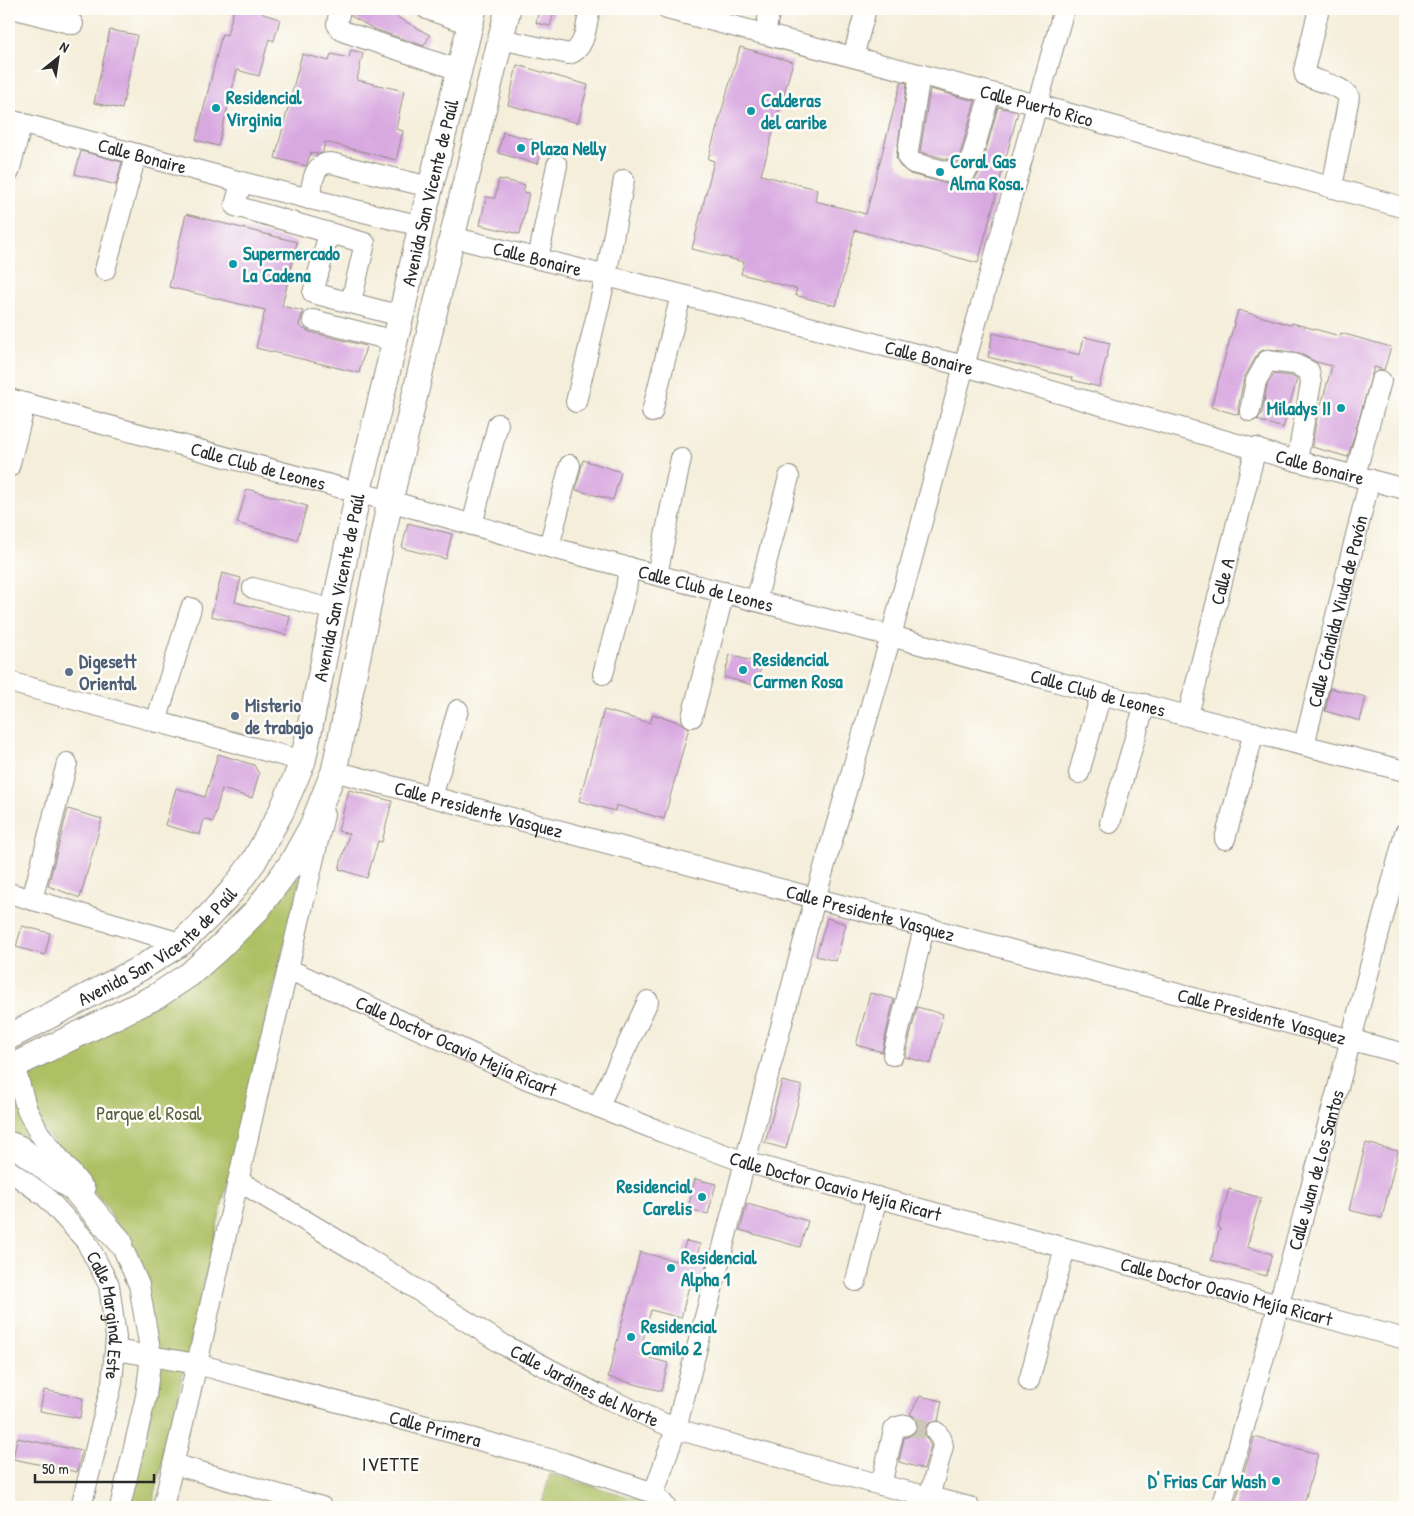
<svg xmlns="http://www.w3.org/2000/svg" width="1414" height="1516" viewBox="0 0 1414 1516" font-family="'Patrick Hand',sans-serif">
<rect width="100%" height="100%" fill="#fdfcf7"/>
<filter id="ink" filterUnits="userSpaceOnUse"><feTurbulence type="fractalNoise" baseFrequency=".02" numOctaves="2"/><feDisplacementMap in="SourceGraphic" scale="10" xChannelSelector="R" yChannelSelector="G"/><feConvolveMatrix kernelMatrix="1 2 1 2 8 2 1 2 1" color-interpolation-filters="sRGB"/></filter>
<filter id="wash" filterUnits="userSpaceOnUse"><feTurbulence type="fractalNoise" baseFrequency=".0096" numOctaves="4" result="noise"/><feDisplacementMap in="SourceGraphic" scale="20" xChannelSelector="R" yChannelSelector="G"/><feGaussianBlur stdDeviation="1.12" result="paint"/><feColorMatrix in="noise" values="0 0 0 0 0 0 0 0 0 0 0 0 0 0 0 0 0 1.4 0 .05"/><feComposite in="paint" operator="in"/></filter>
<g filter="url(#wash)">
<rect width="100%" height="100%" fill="#f4eeda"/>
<g fill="#adc064" stroke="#6c7648">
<path d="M301,874L230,1170L152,1507H125L157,1366L117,1229L109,1210L43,1129L21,1070L257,925Z"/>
<path d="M9,1079L50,1159L9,1136Z"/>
<path d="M550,1474L648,1502L652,1507H541Z"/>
</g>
<g id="blocks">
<g fill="#d8a8e0">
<path d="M234,9H264L263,14L280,19L274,41L269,39L259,76L237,70L218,146L196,140L222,34L227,35Z"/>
<path d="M352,9H382L430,35L424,46L374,29L351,16Z"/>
<path d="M539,9H555L550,26L536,23Z"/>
<path d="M110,30L137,35L122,109L94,103Z"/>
<path d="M740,47L793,62L761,175L817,189L815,201L866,214L901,82L907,83L896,158L900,166L910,174L957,186L969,184L975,180L980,171L998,107L1018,112L978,263L855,230L836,306L795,295L797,289L741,274L744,262L692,249L714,161L708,159Z"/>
<path d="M351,50L363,53L357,80L404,91L396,129L403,131L396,160L325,142L323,152L319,154L311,152L306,166L275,158L302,54L329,61L331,54L349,58Z"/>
<path d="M517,65L588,85L578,123L508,105Z"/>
<path d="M930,89L975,101L958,162L920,152Z"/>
<path d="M503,132L544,143L538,164L498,153Z"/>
<path d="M81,151L122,162L116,185L75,174Z"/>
<path d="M499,179L525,185L523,192L529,193L520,234L480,225L486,197L495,198Z"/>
<path d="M186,214L297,242L282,306L303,311L299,326L310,332L366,346L359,373L256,348L265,310L169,287Z"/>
<path d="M1238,310L1291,325L1292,323L1340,336L1341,333L1391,347L1384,370L1374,367L1348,457L1312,447L1316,423L1332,366L1316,362L1299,353L1268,349L1261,351L1257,355L1244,378L1238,409L1239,415L1211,407Z"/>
<path d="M993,333L1080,355L1084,337L1110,343L1099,387L1072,380L1073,378L988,357Z"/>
<path d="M1274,374L1291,376L1297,379L1283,428L1257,420L1262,413L1267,385Z"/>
<path d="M583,460L621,472L613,500L576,490Z"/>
<path d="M247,489L307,506L297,540L237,523Z"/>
<path d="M408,523L452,534L446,559L402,548Z"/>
<path d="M222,573L241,578L235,602L290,616L286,635L211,616Z"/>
<path d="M730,655L762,664L756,686L724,677Z"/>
<path d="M1330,688L1366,697L1360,721L1325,711Z"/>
<path d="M604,710L650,723L653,714L682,723L689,728L664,819L616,805L615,811L579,801Z"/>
<path d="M218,754L254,765L259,774L252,798L222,789L213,822L204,819L200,835L165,825L176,788L205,797Z"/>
<path d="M349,790L392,801L382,842L378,841L367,878L339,869L349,834L338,831Z"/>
<path d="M68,809L102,819L80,898L48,886Z"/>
<path d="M827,918L846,924L836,961L816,956Z"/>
<path d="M22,926L50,933L45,955L16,947Z"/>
<path d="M870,993L894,999L882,1052L856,1045Z"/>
<path d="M917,1007L943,1014L931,1064L905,1057Z"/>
<path d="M782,1081L802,1086L786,1149L765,1143Z"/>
<path d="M1366,1143L1398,1151L1382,1218L1349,1210Z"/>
<path d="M695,1179L716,1184L708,1214L688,1209Z"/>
<path d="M1229,1189L1261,1198L1247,1247L1272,1254L1266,1276L1211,1260L1220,1228H1218Z"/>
<path d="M747,1204L808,1221L800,1247L740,1230Z"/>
<path d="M686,1241L700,1244L696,1260L707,1263L700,1289L689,1286L681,1318L651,1310L639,1355L668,1363L661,1391L608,1377L640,1252L680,1262Z"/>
<path d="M44,1390L83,1398L80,1418L40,1411Z"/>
<path d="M920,1396L942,1401L938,1421L929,1423L925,1428L924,1434L931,1446L924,1469L899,1462L904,1438L914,1434L917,1429V1422L915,1417L910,1414Z"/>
<path d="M1254,1437L1318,1454L1303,1507H1234Z"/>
<path d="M17,1438L82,1451L77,1472L13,1459Z"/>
</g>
</g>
</g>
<g filter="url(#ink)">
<use href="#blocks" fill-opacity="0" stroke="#908c82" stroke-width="1"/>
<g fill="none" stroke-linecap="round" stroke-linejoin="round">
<path stroke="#ccc7b7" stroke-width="20" stroke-dasharray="20 10" stroke-linecap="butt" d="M906,1425L936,1432"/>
<g stroke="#908c82" stroke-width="22">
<g id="minor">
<path d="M16,9L73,24"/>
<path d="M340,9L337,24L340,29L345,32L459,70"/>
<path d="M427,9L470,24"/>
<path id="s1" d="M667,9L1038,105L1405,208"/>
<path d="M1319,9L1304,70L1305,75C1318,82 1342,85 1349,97L1332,188"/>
<path d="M765,34L770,9"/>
<path d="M501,39L569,54C586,49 586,24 590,9"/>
<path d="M853,57L866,9"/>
<path d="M920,74L908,151V158L913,163L960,175L965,173L969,167L990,93"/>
<path id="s2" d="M9,120L241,182L421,226"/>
<path d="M9,172L22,123"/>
<path d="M241,182L235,206L365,243L351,302"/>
<path d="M309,199C313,184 312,163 331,163L430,187"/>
<path d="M329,233L313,293L401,316"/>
<path id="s3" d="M452,237L964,366L1297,461L1405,489"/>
<path d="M538,259L557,165"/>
<path d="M105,270L136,155"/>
<path d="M313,320L395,341"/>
<path id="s4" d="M9,399L390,501L549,547L891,636L1101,694L1405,771"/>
<path d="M576,402L606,276L624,180"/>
<path d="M1250,411L1256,381L1267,361L1294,364L1309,371L1311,383L1297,461"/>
<path d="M652,412L681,295"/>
<path d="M9,467L25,404"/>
<path d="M1355,475L1381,381"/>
<path d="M472,525L498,424"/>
<path d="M549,547L570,465"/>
<path d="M657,575L681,458"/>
<path d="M253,588L334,610"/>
<path d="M756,601L789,477"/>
<path d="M603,674L626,589L629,567"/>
<path d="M9,682L303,761"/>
<path id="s5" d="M1188,715L1256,448"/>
<path d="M692,717L724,592"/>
<path d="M156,722L191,608"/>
<path id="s6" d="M1304,745L1370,479"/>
<path d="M1079,773L1101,694"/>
<path id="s7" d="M331,785L334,771L1405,1054"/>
<path d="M432,797L458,710"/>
<path d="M1110,823L1145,704"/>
<path d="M1225,839L1254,732"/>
<path d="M9,893L181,943"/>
<path d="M32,900L67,763"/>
<path id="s8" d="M288,969L527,1079L662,1132L745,1162L1405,1339"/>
<path d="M893,1055L924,928"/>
<path d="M14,1065L27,1110L39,1133L85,1190"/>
<path d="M598,1107L648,1001"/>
<path id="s9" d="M9,1170L46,1197L86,1241L109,1285L116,1337L112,1383L81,1507"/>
<path id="s10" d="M239,1181L364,1256L504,1345L597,1394L676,1429L881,1485L969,1507"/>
<path d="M113,1230L120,1242L139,1285L151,1355L146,1396L120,1507"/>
<path d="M856,1281L877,1197"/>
<path id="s11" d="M116,1350L197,1364L564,1463L654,1493L666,1507"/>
<path d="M1029,1381L1065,1248"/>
<path d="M173,1464L322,1507"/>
<path d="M881,1485L894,1430L897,1427L906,1425"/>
<path d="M654,1493L676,1429L745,1162L815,899L891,636L964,366L1064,9"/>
<path d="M929,1497L943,1446L941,1438L936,1432"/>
<path d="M163,1507L197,1364L265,1061L288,969L324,815"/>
<path id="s12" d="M1221,1507C1286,1283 1347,1058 1405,833"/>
</g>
</g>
<g stroke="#908c82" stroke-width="27">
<g id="major">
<path id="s13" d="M9,1037L141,968L181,943L209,916L232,891L254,861L281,812L303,761L358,493L401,316L421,226L474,9"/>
<path d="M9,1068L157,996L190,974L218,949L257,910L291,864L312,826L334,771L390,501L452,237L508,9"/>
<path d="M9,1144L19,1148L75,1190L120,1242"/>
</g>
</g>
<use href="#minor" stroke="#fff" stroke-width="20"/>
<use href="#major" stroke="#fff" stroke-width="25"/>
</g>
</g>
<g fill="#0f9aa8" stroke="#fdfcf7" stroke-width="2">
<circle cx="216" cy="108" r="5"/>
<circle cx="751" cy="111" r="5"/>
<circle cx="521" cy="148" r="5"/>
<circle cx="940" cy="172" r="5"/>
<circle cx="233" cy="264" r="5"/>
<circle cx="1341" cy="408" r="5"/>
<circle cx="743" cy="670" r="5"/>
<circle cx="702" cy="1197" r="5"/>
<circle cx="671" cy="1268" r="5"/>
<circle cx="631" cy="1337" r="5"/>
<circle cx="1276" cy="1481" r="5"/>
</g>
<g fill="#5c6f8a" stroke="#fdfcf7" stroke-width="2">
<circle cx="69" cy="672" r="5"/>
<circle cx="235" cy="716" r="5"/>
</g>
<g text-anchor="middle" stroke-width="5" stroke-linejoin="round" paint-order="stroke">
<g font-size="19" font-weight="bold" fill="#0d838f" stroke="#fdfcf7" text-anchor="start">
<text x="226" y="104">Residencial<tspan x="226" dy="22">Virginia</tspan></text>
<text x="761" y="107">Calderas<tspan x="761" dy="22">del caribe</tspan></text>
<text x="531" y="155">Plaza Nelly</text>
<text x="950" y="168">Coral Gas<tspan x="950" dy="22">Alma Rosa.</tspan></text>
<text x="243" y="260">Supermercado<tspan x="243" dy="22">La Cadena</tspan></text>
<text x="1331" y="415" text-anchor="end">Miladys II</text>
<text x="753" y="666">Residencial<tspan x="753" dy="22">Carmen Rosa</tspan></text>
<text x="692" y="1193" text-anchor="end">Residencial<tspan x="692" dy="22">Carelis</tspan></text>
<text x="681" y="1264">Residencial<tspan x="681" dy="22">Alpha 1</tspan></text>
<text x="641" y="1333">Residencial<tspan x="641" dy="22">Camilo 2</tspan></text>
<text x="1266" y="1488" text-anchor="end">D' Frias Car Wash</text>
</g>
<g font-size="19" fill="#2b2b2b" stroke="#fdfcf7">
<text dy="7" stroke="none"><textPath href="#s1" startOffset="382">Calle Puerto Rico</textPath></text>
<text dy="7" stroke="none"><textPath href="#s2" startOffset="138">Calle Bonaire</textPath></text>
<text dy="7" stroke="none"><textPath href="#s13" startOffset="1000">Avenida San Vicente de Paúl</textPath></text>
<text dy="7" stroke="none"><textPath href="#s3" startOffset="88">Calle Bonaire</textPath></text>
<text dy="7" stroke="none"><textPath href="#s3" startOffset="492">Calle Bonaire</textPath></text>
<text dy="7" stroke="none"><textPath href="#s4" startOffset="258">Calle Club de Leones</textPath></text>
<text dy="7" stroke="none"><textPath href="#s3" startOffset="898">Calle Bonaire</textPath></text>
<text dy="7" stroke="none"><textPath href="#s5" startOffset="138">Calle A</textPath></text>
<text dy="7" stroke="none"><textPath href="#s13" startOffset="595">Avenida San Vicente de Paúl</textPath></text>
<text dy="7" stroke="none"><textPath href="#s4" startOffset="722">Calle Club de Leones</textPath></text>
<text dy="7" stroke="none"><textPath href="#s6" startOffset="138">Calle Cándida Viuda de Pavón</textPath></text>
<text dy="7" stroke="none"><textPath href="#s4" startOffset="1128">Calle Club de Leones</textPath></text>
<text dy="7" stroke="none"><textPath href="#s7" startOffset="164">Calle Presidente Vasquez</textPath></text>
<text dy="7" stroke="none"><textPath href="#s7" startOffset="569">Calle Presidente Vasquez</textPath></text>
<text dy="7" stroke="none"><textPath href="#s13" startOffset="175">Avenida San Vicente de Paúl</textPath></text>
<text dy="7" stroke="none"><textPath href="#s7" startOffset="974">Calle Presidente Vasquez</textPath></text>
<text dy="7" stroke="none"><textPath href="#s8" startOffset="185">Calle Doctor Ocavio Mejía Ricart</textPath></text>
<text dy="7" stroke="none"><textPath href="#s12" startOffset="350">Calle Juan de Los Santos</textPath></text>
<text dy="7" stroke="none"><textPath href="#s8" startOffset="590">Calle Doctor Ocavio Mejía Ricart</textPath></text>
<text dy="7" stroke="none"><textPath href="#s8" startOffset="995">Calle Doctor Ocavio Mejía Ricart</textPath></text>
<text dy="7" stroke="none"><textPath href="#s9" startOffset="184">Calle Marginal Este</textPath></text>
<text dy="7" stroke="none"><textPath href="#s10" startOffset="402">Calle Jardines del Norte</textPath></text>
<text dy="7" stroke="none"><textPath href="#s11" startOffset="329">Calle Primera</textPath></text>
</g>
<g font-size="19" font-weight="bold" fill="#4e5e75" stroke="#fdfcf7" text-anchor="start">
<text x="79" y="668">Digesett<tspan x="79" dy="22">Oriental</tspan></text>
<text x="245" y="712">Misterio<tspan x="245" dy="22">de trabajo</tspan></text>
</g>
<g font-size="19" fill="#585f3f" stroke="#fdfcf7">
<text x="149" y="1120">Parque el Rosal</text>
</g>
<g font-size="20" letter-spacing="1" fill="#2b2b2b" stroke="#fdfcf7">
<text x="391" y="1471">IVETTE</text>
</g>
</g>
<rect width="1414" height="1516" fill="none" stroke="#fdfcf7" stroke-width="30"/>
<g transform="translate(58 58) rotate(30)" stroke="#fdfcf7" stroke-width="4" paint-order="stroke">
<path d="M0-4L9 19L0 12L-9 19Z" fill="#2b2b2b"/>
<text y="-8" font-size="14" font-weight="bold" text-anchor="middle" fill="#2b2b2b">N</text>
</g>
<path d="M35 1474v8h119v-8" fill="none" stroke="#2b2b2b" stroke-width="2.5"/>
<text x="42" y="1474" font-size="15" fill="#2b2b2b" stroke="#fdfcf7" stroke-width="4" paint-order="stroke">50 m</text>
</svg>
